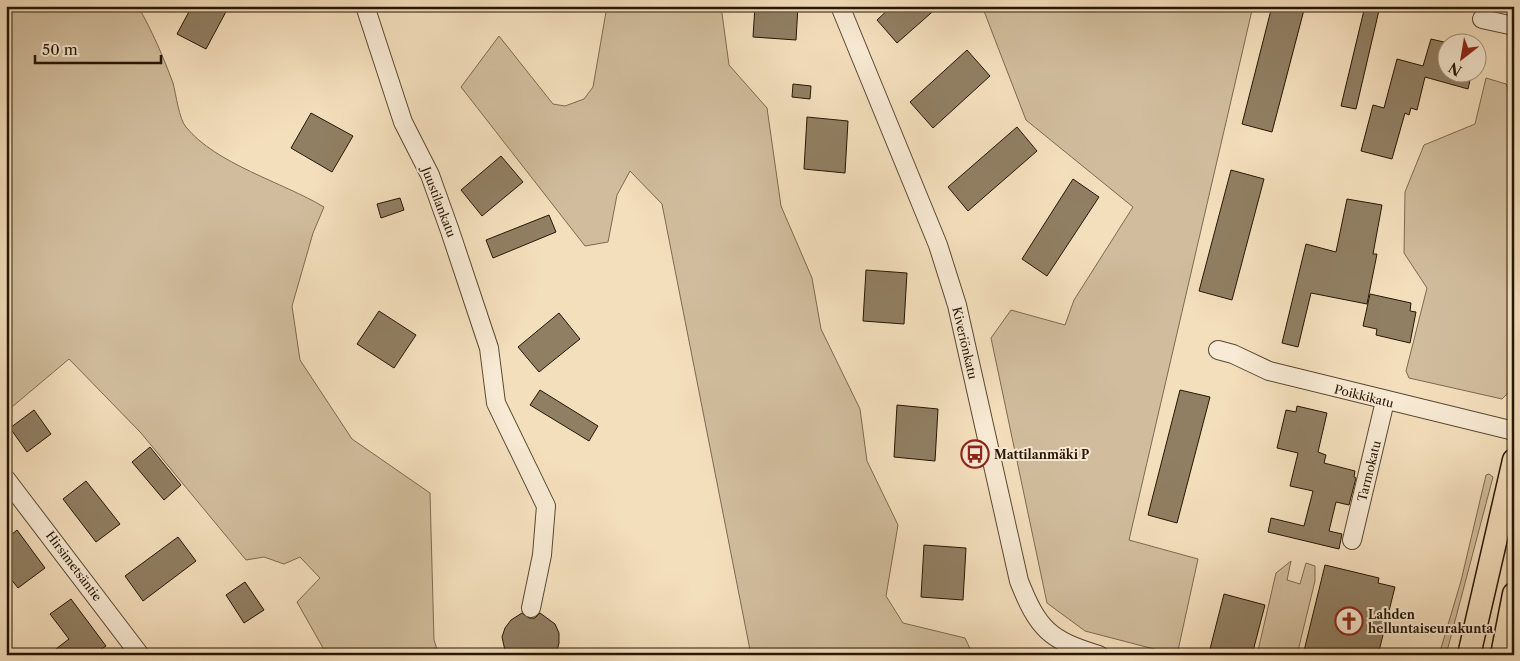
<svg xmlns="http://www.w3.org/2000/svg" width="1520" height="661" font-family="'Libre Caslon Text',serif">
<style>
.green{fill:#d1bd9d;stroke:#7c6a50}
.building{fill:#917f63;stroke:#261602}
.lines{fill:none;stroke-linecap:round;stroke-linejoin:round}
.minor-casing{stroke:#5a4831;stroke-width:20}
.major-casing{stroke:#261602;stroke-width:25}
.minor{stroke:#f8ead4;stroke-width:18}
.major{stroke:#f4dfbd;stroke-width:22}
.labels{text-anchor:middle;dominant-baseline:central;stroke-width:4;stroke-linejoin:round;paint-order:stroke}
.street-label{font-size:12px;fill:#261602;stroke:#f8ead4}
.poi-label{font-size:12px;font-weight:bold;fill:#261602;stroke:#f8ead4;text-anchor:start}
</style>
<rect width="100%" height="100%" fill="#f4dfbd"/>
<filter id="stains"><feTurbulence type="fractalNoise" baseFrequency=".004" numOctaves="4"/><feColorMatrix values="0 0 0 0 .2 0 0 0 0 .09 0 0 0 0 .02 0 0 0 .5 -.17"/></filter>
<radialGradient id="worn" r=".72"><stop offset=".6" stop-color="#630" stop-opacity="0"/><stop offset="1" stop-color="#630" stop-opacity=".3"/></radialGradient>
<path class="green" d="M6 6H138C152 31 163 56 173 83 176 94 179 119 186 127 216 164 282 182 324 207L313 233 292 306 300 360 352 439 430 493 434 640 439 655H327L297 602 320 578 300 557 284 564 264 557 246 560 141 433 69 359 6 412Z
M607 6H721L729 65 767 108 781 206 812 278 821 329 860 409 867 461 898 525 886 596 903 623 965 638 973 655H751L662 204 630 171 617 195 608 242 585 246 461 87 499 36 553 104 565 106 584 99 593 87Z
M982 6H1253L1129 540 1198 559 1177 655 1085 631 1047 603 991 338 1011 310 1065 325 1074 300 1133 207 1026 120Z
M1486 78 1506 84 1514 103V379L1511 390 1502 399 1409 378 1406 371 1427 288 1404 253 1405 192 1424 145 1475 124Z
M1489 474 1493 477 1446 655H1439L1461 581 1486 475Z
M1291 561 1287 580 1300 584 1306 563 1315 566V581L1297 655H1257L1276 573Z"/>
<path class="building" d="M192 6H229L206 49 177 34Z
M755 6H798L796 40 753 37Z
M892 6H939L897 43 877 20Z
M1272 6H1305L1272 132 1242 124Z
M1365 6H1380L1356 109 1341 106Z
M1431 39 1448 43V72H1472L1468 89 1425 77 1417 110 1411 108 1409 115 1405 113 1392 159 1361 151 1373 105 1384 108 1397 59 1423 66Z
M967 50 990 76 933 128 910 102Z
M793 84 811 86 810 99 792 97Z
M311 113 353 136 332 172 291 148Z
M807 117 848 121 845 173 804 169Z
M1017 127 1037 151 968 211 948 187Z
M501 156 523 182 482 216 461 190Z
M1231 170 1264 179 1232 300 1199 291Z
M1073 179 1099 197 1047 276 1022 259Z
M400 198 404 210 381 218 377 204Z
M1347 199 1382 205 1373 254H1377L1367 304 1311 293 1298 347 1282 343 1306 244 1336 252Z
M549 215 556 232 493 258 486 240Z
M866 270 907 273 904 324 863 321Z
M1370 294 1411 303 1410 311 1416 312 1410 343 1376 335 1377 329 1363 326Z
M379 311 416 335 394 368 357 344Z
M559 313 580 339 539 372 518 347Z
M540 390 598 426 589 441 530 405Z
M1180 390 1210 397 1177 523 1148 515Z
M897 405 938 409 935 461 894 457Z
M1297 406 1327 413 1318 452 1326 455 1324 463 1355 471 1354 477 1356 478 1349 505 1336 502 1329 531 1342 534 1339 549 1268 532 1271 518 1304 526 1313 491 1290 486 1298 453 1277 448 1286 410 1296 412Z
M34 410 51 434 27 452 10 428Z
M150 447 181 485 164 500 132 462Z
M86 481 120 524 96 542 63 499Z
M17 530 45 568 18 588 6 573V539Z
M178 537 196 561 143 601 125 576Z
M924 545 966 548 963 600 921 597Z
M1325 565 1379 578 1378 583 1395 587 1378 655H1303Z
M245 582 264 610 244 623 226 595Z
M1224 594 1265 605 1252 655H1231L1210 649Z
M71 599 106 646 93 655H48L69 639 50 614Z
M522 613 529 618H535L540 613 555 624 559 633V643L556 655H506L502 637 505 628 511 620Z"/>
<g class="lines">
<g class="minor-casing">
<path id="minor" d="M365 6 403 122 430 175 450 231 489 348 496 403 546 506 542 555 531 608
M840 6 938 245 957 305 1019 581C1038 629 1049 640 1099 655
M1482 19 1514 26
M1218 350 1233 354 1269 371 1514 431
M6 479 140 655
M1352 540 1385 401"/>
</g>
<g class="major-casing">
<path id="major" d="M1469 655 1514 460
M1502 655 1514 594"/>
</g>
<use href="#minor" class="minor"/>
<use href="#major" class="major"/>
</g>
<defs>
<g id="bus-ring" transform="scale(1.4375)"><circle r="9.5" fill="#f8ead4" stroke="#8f2418" stroke-width="1.5"/><path d="M-5-6H5V4H4V6H2V4H-2V6H-4V4H-5ZM-3.5-4V0h7V-4ZM-3.5 1.2v1.5H-2V1.2ZM2 1.2v1.5H3.5V1.2Z" fill="#8f2418"/></g>
<g id="church-ring" transform="scale(1.4375)"><circle r="9.5" fill="#f8ead4" stroke="#8f2418" stroke-width="1.5"/><path d="M-1.2-6h2.4v3.5h3.3v2.4h-3.3V6h-2.4V-.1h-3.3v-2.4h3.3Z" fill="#8f2418"/></g>
</defs>
<g fill-rule="evenodd">
<use href="#bus-ring" x="975" y="454"/>
<use href="#church-ring" x="1349" y="621"/>
</g>
<g class="labels">
<g class="street-label">
<text transform="translate(439 202) rotate(69)">Juustilankatu</text>
<text transform="translate(965 343) rotate(77)">Kiveriönkatu</text>
<text transform="translate(1364 396) rotate(14)">Poikkikatu</text>
<text transform="translate(1369 471) rotate(-76)">Tarmokatu</text>
<text transform="translate(74 566) rotate(53)">Hirsimetsäntie</text>
</g>
<g class="poi-label">
<text x="994" y="454">Mattilanmäki P</text>
<text x="1368" y="614">Lahden<tspan x="1368" dy="14">helluntaiseurakunta</tspan></text>
</g>
</g>
<rect width="1520" height="661" fill="none" stroke="#f4dfbd" stroke-width="25"/>
<rect x="8" y="8" width="1505" height="646" fill="none" stroke="#261602" stroke-width="2.5"/>
<rect x="12" y="12" width="1495" height="636" fill="none" stroke="#261602"/>
<g transform="translate(1462 58) rotate(211)"><circle r="24" fill="#f8ead4" stroke="#a49580"/>
<path d="M0-4L9 19L0 12L-9 19Z" fill="#8f2418"/>
<text y="-8" font-size="14" font-weight="bold" text-anchor="middle" fill="#261602">N</text>
</g>
<path d="M35 55v8h126v-8" fill="none" stroke="#261602" stroke-width="2.5"/>
<text x="42" y="55" font-size="15" fill="#261602" stroke="#f8ead4" stroke-width="4" paint-order="stroke">50 m</text>
<rect width="100%" height="100%" filter="url(#stains)"/>
<rect width="100%" height="100%" fill="url(#worn)"/>
</svg>
